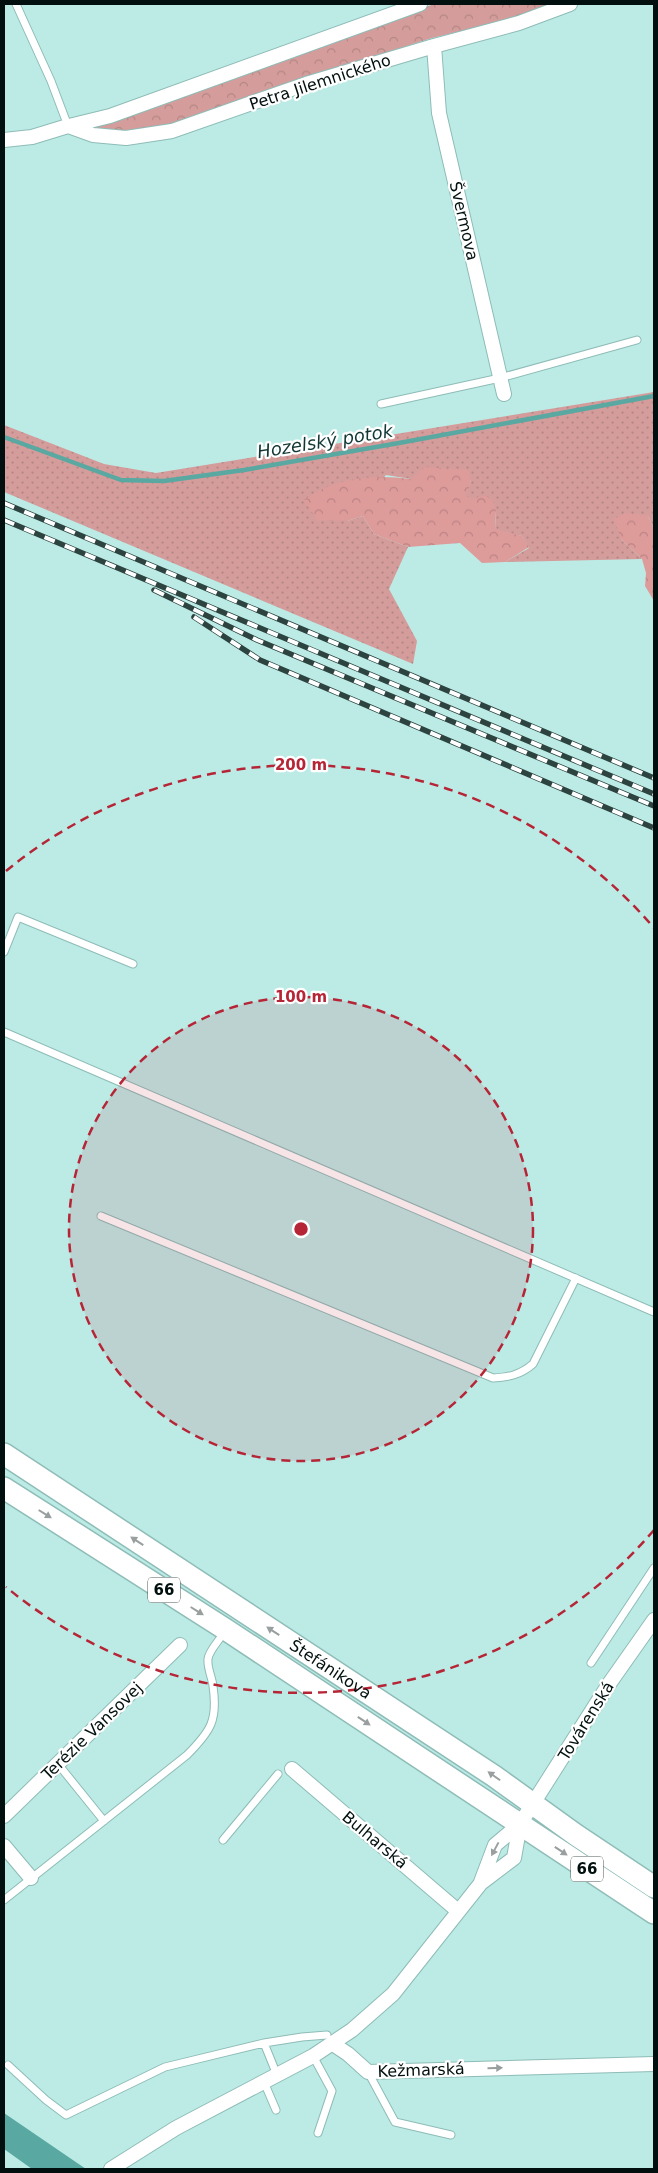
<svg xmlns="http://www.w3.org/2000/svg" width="658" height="2173" font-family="'DejaVu Sans',sans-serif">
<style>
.grass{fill:url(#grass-dots)}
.forest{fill:url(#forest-crowns)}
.park{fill:url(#park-crowns)}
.water{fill:#59a8a1}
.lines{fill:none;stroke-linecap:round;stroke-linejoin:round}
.stream{stroke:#59a8a1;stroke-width:4.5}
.lane-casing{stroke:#8ebcb7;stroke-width:9}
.street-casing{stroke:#8ebcb7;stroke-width:16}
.primary-casing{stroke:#8ebcb7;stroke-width:24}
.lane{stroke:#fff;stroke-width:7}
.street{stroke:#fff;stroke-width:14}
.primary{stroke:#fff;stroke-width:21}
.rail-casing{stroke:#2c4340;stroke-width:5.5}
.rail{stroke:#fff;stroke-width:4;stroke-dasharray:11;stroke-linecap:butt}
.oneway{fill:#999f9f}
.ring{fill:none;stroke:#b62536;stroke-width:2.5;stroke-dasharray:9 6}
.labels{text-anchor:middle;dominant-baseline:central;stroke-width:4.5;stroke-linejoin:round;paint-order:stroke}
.shield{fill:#fff;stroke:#4d5856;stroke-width:1}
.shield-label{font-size:15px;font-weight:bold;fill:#01100e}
.street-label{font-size:16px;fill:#01100e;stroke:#fff}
.water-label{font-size:18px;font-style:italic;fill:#123835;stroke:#fff}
.centre{fill:#b62536;stroke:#fff;stroke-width:2.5}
.ring-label{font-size:15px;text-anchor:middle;font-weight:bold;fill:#b62536;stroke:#fff;stroke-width:4.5;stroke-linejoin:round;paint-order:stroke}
</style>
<defs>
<pattern id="grass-dots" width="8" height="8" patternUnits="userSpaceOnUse" patternTransform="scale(1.25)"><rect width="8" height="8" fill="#d49d9b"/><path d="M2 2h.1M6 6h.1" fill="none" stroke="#b48684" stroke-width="1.8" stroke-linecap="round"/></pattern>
<pattern id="forest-crowns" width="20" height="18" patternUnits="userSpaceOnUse" patternTransform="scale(1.25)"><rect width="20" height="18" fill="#dd9b9a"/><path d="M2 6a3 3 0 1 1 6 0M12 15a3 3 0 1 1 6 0" fill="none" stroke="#bc8484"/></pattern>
<pattern id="park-crowns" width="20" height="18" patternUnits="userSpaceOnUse" patternTransform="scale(1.25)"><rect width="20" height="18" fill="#d49d9b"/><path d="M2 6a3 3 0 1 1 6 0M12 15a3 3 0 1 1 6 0" fill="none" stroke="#b48684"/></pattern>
</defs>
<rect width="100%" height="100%" fill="#bcebe6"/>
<path class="grass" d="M654 392V529L648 516 621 539 642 559 505 562 529 548 522 536 495 530 496 511 465 496 471 480 411 479 386 475 347 521 363 516 374 534 408 547 389 589 417 641 413 664 4 492V425L104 464 156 473Z"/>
<path class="forest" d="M424 467 468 470 471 480 466 496 472 499 485 495 493 501 496 511 495 529 522 536 529 547 505 562 482 563 460 543 408 547 374 534 363 516 347 521 317 520 304 500C335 477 374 474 411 479Z
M625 513 648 516 654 529V601L645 586 646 573 642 559 621 539 614 519Z"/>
<path class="park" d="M434 4H554L519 17 432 38 305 78 172 125 127 132 98 130 93 128 96 124Z"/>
<path class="water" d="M4 2113 86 2169H32L4 2149Z"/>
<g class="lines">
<path class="stream" d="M4 437 121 480 164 481 244 470 399 443 654 396"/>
<g class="lane-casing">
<path id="lane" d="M16 4 51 81 68 126
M381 404 500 378 637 340
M4 952 18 917 133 964
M4 1032 654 1312
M101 1216 493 1378C509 1377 520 1375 533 1364L576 1278
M591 1663 654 1568
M58 1764 104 1821
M223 1840 278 1774
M4 1900 187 1755C211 1731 218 1720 213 1686 212 1677 207 1668 208 1659 209 1650 220 1640 224 1632
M264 2043 277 2075
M313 2056 332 2091 318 2133
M8 2065 46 2100 66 2115 165 2067 264 2043 302 2037 327 2035
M368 2072 395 2122 451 2135
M264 2082 276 2110"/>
</g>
<g class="street-casing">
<path id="street" d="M434 46 439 113 504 394
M69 126 110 116 420 4
M4 140 32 137 68 126 93 135 126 138 172 131 306 84 434 46 519 23 570 4
M292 1769 458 1911
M4 1816 180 1645
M4 1846 31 1878
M481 1882 495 1845 520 1824 609 1684 654 1620
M333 2044 348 2054 368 2072 654 2064
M111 2169 176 2128 313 2056 352 2030 393 1994 481 1883 514 1858 520 1824"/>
</g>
<g class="primary-casing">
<g id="primary">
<path id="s1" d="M4 1454 494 1776 576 1835 654 1887"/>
<path d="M4 1488 225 1629 654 1913"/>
</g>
</g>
<use href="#lane" class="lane"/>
<use href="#street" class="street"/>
<use href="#primary" class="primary"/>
<g class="rail-casing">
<path id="rail" d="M4 503 654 778
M4 520 654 794
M154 590 257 640 654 806
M194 617 260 660 654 828"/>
</g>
<use href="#rail" class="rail"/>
</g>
<defs><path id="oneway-solid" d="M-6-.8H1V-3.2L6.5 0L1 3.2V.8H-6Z" transform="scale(1.25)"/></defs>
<g class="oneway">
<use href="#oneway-solid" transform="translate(45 1514) rotate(32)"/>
<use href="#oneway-solid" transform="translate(137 1541) rotate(-147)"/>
<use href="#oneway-solid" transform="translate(197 1611) rotate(32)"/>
<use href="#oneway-solid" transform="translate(273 1631) rotate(-147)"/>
<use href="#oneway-solid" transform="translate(364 1721) rotate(34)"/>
<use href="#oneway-solid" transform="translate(494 1776) rotate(-145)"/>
<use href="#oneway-solid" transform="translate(495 1849) rotate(118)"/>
<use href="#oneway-solid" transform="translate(561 1851) rotate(34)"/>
<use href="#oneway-solid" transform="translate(495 2068) rotate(-1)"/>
</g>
<circle cx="301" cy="1229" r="232" fill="#b62536" fill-opacity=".12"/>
<g class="ring">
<circle cx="301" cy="1229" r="232"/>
<path d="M654 1530A464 464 0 0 1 6 1587M6 871A464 464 0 0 1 654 928"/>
</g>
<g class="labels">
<g class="shield">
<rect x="148" y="1577.5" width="32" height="25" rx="4"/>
<rect x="571" y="1856.5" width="32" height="25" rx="4"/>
</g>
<g class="shield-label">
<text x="164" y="1590">66</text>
<text x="587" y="1869">66</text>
</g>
<g class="street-label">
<text transform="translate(320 82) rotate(-18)">Petra Jilemnického</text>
<text transform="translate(464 221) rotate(77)">Švermova</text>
<text stroke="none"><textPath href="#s1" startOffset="391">Štefánikova</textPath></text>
<text transform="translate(586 1721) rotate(-58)">Továrenská</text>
<text transform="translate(92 1731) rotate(-44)">Terézie Vansovej</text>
<text transform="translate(375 1840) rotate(40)">Bulharská</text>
<text transform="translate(421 2070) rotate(-2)">Kežmarská</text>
</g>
<g class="water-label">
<text transform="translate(325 441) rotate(-9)">Hozelský potok</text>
</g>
</g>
<circle cx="301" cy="1229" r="8" class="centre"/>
<g class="ring-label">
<text x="301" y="770">200 m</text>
<text x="301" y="1002">100 m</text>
</g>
<rect width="658" height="2173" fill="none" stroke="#01100e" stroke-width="10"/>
</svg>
